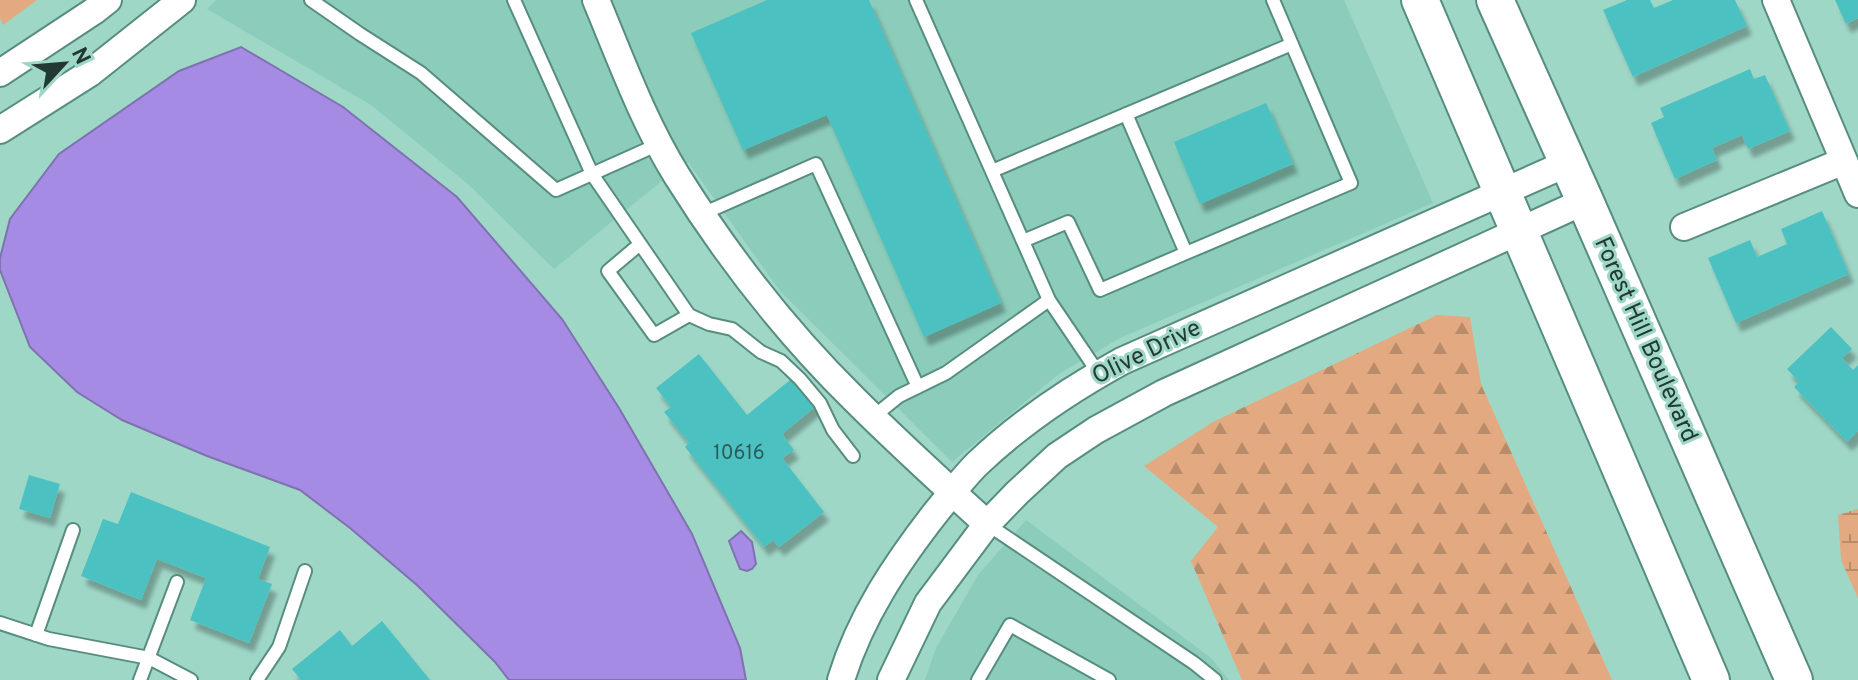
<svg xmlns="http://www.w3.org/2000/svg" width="1858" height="680" font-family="Overpass,sans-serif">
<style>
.built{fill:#8bccba}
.green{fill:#e3a981}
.forest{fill:url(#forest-firs)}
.wetland{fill:url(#wetland-marsh)}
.water{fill:#a58be4;stroke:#7e72af;stroke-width:2}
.building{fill:#4cc1c2;filter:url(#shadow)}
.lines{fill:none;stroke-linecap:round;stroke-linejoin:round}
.service-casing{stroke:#578d7f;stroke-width:16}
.minor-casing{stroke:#578d7f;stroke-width:30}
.secondary-casing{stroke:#578d7f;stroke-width:40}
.service{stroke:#fff;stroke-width:12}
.minor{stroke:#fff;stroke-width:26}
.secondary{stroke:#fff;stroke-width:36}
.labels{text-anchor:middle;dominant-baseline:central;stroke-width:6;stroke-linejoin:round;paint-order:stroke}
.number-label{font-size:20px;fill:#2c5b57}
.street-label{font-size:24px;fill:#223933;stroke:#9fd7c7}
</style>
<defs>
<pattern id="forest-firs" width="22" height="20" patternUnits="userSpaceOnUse" patternTransform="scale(2)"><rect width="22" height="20" fill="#e3a981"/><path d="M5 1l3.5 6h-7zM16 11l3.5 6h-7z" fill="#b88b6a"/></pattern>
<pattern id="wetland-marsh" width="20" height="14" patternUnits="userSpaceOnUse" patternTransform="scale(2)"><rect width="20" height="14" fill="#e3a981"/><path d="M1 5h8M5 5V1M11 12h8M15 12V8" fill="none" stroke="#b88b6a"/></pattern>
<filter id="shadow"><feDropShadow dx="5" dy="9" stdDeviation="2" flood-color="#0004"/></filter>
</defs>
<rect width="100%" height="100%" fill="#9fd7c7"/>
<path class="built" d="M216 0H1344L1433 203 1120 338 1059 374 952 462 780 291 688 162 658 184 554 269 469 185 371 105 207 9Z
M1026 520 1211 658 1229 680H925L936 648 978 575Z"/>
<path class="green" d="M0 0H37L3 25 0 18Z"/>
<path class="forest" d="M1437 315 1470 317 1481 384 1612 680H1242L1191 561 1218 527 1144 466 1213 422Z"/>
<path class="wetland" d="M1858 509V598L1841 560 1838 515Z"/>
<path class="water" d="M241 47 343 107 457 197 562 319 619 408 692 534 740 648 746 680H509L495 662 418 586 350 528 300 490 207 456 122 420 77 392 30 347 0 270V258L10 219 59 154 179 71Z
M741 531 752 542 756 564 752 569 747 571 740 569 729 541Z"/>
<path class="building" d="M767 0H869L1001 303 924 337 827 115 743 150 691 33Z
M1627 0H1650L1654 8 1673 0H1735L1747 26 1633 77 1603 10Z
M1835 0H1858V18L1846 24Z
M1750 69 1754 79 1765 75 1790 131 1748 149 1742 135 1712 148 1717 160 1675 179 1651 123 1664 117 1660 108Z
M1266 103 1293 164 1200 204 1174 142Z
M1822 211 1849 274 1736 323 1708 258 1750 240 1757 257 1787 244 1781 229Z
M1831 327 1852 349 1842 358 1853 370 1858 365V431L1847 442 1794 387 1799 382 1787 369Z
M699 354 747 415 795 376 817 405 782 434 794 450 782 458 824 512 779 547 773 540 764 547 685 447 689 443 664 412 671 407 656 388Z
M29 475 60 484 50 518 19 509Z
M131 492 270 547 258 579 272 584 249 643 190 620 206 578 157 559 141 600 81 576 103 519 118 524Z
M382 621 430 680H301L292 669 340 630 352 646Z"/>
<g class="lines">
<g class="service-casing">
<path id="service" d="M311 0 360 34 421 73 556 190 592 174 514 0
M916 0 1049 300 1099 374
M1126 114 1186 253 1351 183 1273 0
M659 144 592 174 689 315 709 324 732 329 761 352 781 361 800 379 820 403 833 430 853 456
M992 171 1292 44
M702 214 816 164 918 387
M1023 241 1068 222 1100 290 1186 253
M640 244 608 271 654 335 689 315
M873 417 899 396 946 373 1049 300
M987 524 1194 663 1215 680
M0 623 49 639 149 658 191 680
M36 635 73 530
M140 680 177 582
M257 680 279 647 305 571
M978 680 1010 625 1109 680"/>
</g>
<g class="minor-casing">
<path id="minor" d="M596 0C621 60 643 121 677 176 727 256 787 333 854 399 897 442 942 483 987 524
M1776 0 1858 194
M0 73 94 11 108 0
M0 130 90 73 182 0
M1684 227 1844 161
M841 680C860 617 897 562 937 511 950 495 963 478 977 464 1019 424 1071 389 1122 361L1568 163
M891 680 928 603 987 524 1017 493 1057 456 1096 430 1164 393 1585 201"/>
</g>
<g class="secondary-casing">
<path id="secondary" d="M1420 0 1711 680
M1495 0 1585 201 1794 680"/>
</g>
<use href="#service" class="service"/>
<use href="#minor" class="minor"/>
<use href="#secondary" class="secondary"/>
</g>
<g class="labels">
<g class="number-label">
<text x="739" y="454">10616</text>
</g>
<g class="street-label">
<text transform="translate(1645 340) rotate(66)">Forest Hill Boulevard</text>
<text transform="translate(1147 353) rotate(-26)">Olive Drive</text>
</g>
</g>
<g transform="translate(64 64) rotate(64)" stroke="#9fd7c7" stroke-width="6" paint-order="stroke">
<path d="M0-6L14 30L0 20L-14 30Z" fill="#223933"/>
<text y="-12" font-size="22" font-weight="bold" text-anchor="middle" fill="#223933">N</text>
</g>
</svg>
